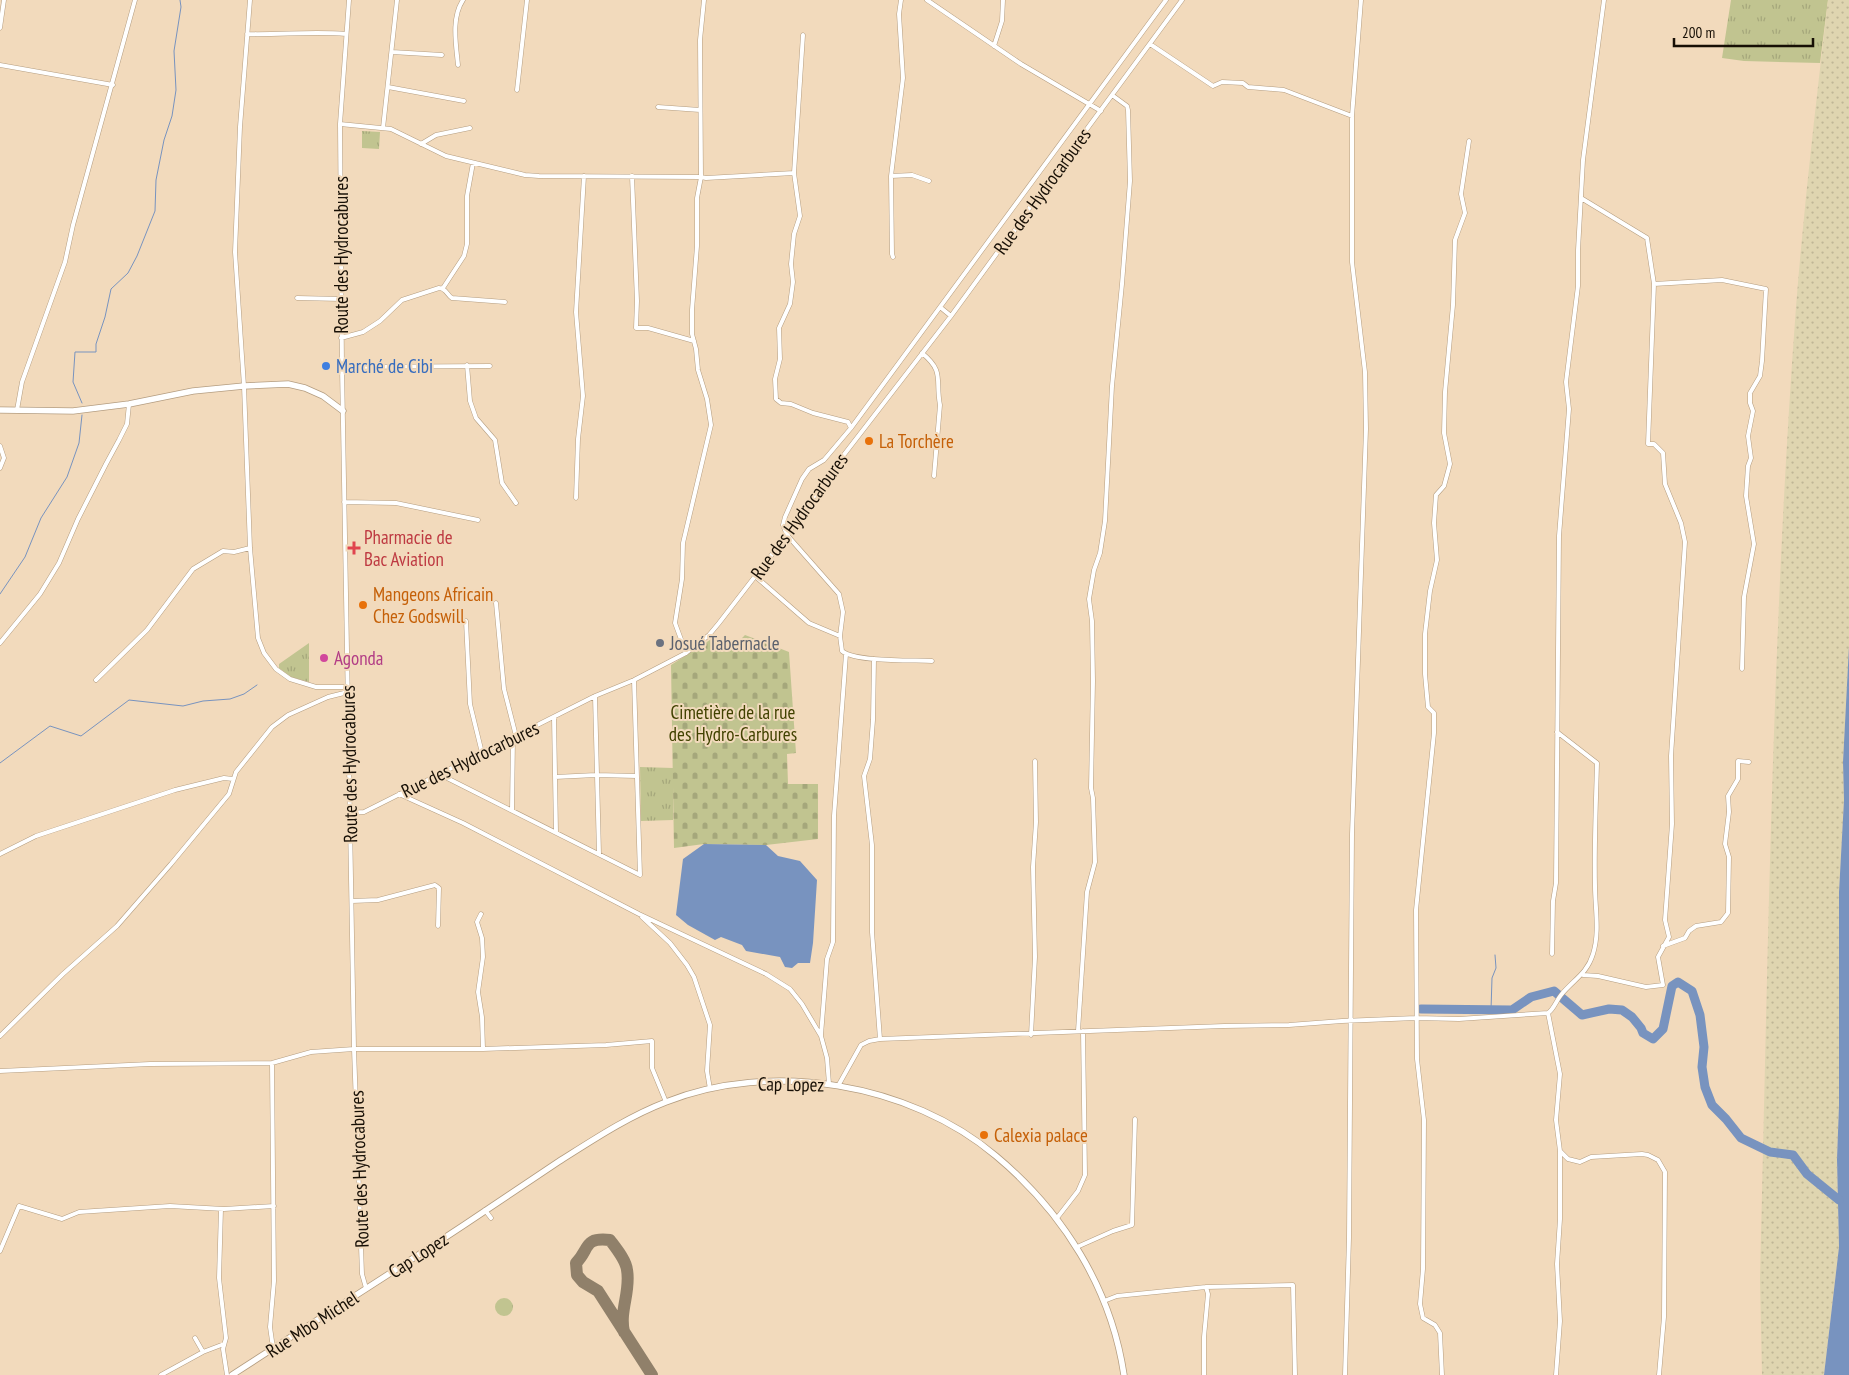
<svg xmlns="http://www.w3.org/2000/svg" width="1849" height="1375" font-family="'PT Sans Narrow',sans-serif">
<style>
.grass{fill:url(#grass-tufts)}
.sand{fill:url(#sand-dots)}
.cemetery{fill:url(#cemetery-stones)}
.water{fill:#7893bf}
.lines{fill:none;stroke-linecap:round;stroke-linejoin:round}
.stream{stroke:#7893bf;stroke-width:1}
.river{stroke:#7893bf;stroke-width:9}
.taxiway{stroke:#90806a;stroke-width:12}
.street-casing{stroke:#b49d80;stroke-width:5}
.secondary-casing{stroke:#b49d80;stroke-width:7}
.street{stroke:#fff;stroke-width:4}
.secondary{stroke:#fff;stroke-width:5.5}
.shop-dot{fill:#3f7fe0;stroke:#f2dabc;stroke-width:2}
.food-dot{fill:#e8710a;stroke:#f2dabc;stroke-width:2}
.health-dot{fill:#e0444e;stroke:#f2dabc;stroke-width:2}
.worship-dot{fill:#6b7280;stroke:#f2dabc;stroke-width:2}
.hotel-dot{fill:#d1479c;stroke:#f2dabc;stroke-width:2}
.labels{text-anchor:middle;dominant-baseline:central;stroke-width:4;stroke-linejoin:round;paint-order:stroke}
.street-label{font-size:19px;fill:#170f05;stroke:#f2dabc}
.shop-label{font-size:19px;fill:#366cbe;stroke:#f2dabc;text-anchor:start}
.food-label{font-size:19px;fill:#c56008;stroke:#f2dabc;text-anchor:start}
.health-label{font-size:19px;fill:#be3a42;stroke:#f2dabc;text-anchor:start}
.worship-label{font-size:19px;fill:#5b616d;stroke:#f2dabc;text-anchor:start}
.hotel-label{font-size:19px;fill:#b23c85;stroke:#f2dabc;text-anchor:start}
.park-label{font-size:19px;fill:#414200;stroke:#f2dabc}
</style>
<defs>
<pattern id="grass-tufts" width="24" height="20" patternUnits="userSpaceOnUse" patternTransform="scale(1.25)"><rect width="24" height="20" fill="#c1c490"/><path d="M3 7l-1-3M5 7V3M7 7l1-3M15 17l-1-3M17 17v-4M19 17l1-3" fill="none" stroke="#a5a77b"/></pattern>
<pattern id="sand-dots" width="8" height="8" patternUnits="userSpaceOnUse" patternTransform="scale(1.25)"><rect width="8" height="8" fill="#dfd5b0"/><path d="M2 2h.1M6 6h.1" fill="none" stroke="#bfb696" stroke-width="1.8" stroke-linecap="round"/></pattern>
<pattern id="cemetery-stones" width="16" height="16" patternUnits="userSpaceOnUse" patternTransform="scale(1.25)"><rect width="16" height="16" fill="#c1c490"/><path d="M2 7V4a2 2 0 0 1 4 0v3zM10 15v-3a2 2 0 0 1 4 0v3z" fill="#a5a77b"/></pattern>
</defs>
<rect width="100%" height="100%" fill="#f2dabc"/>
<path class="grass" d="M1731 0H1828L1820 63 1744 61 1722 58Z
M362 131 380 132 379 149 362 148Z
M309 643V682L291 677 279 668V664Z
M640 767 673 768V820L641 821Z
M495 1307a9 9 0 1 1 18 0a9 9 0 1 1-18 0Z"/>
<path class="sand" d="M1828 0H1849V646L1843 762 1844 800 1839 892V1105L1837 1159 1839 1247 1824 1375H1762L1760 1279C1768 955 1772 630 1796 307 1804 205 1816 102 1828 0Z"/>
<path class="cemetery" d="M745 635 789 652 796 753 787 754 788 784H818V839L766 845 704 844 674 848 671 665 713 638 730 650Z"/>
<path class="water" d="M1849 646V1375H1824L1839 1247 1837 1159 1839 1105V892L1844 800 1843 762Z
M704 844 766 845 778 856 800 861 817 880 813 943 810 963H798L792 968 785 967 780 957 746 951 742 945 721 937 715 940 688 925 676 915 683 859Z"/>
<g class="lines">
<path class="stream" d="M82 403 73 382 75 352H96V344L105 317 111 289 128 273 137 256 155 211 156 180 164 140 172 116 176 90 174 51 181 7 180 0
M0 594 25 557 41 518 67 477 79 443 82 415
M0 763 50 726 81 736 129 700 183 706 203 701 230 699 244 694 257 685
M1491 1010 1492 978 1496 968 1495 955"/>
<path class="river" d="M1421 1009 1512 1010 1531 997 1554 991 1582 1015 1609 1009 1622 1010 1632 1017 1641 1028 1643 1033 1653 1039 1663 1029 1672 986 1678 982 1692 991 1700 1015 1704 1047 1702 1067 1705 1087 1712 1105 1726 1119 1741 1138 1770 1152 1793 1155 1807 1174 1839 1200"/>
<path class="taxiway" d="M624 1332C619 1311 631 1291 627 1270 626 1260 616 1248 610 1240 583 1237 590 1249 576 1263L577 1275 583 1282 598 1291 652 1375"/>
<g class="street-casing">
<path id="street" d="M250 0 240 127 235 252 244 386 250 548 258 638 264 653 276 669 290 679 316 687H348
M349 0 340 124 342 367 354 1049 362 1274 366 1288
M927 0 1021 64 1101 111
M0 28 4 0
M247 34C280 35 313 31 346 34
M803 35 794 173 800 216 794 234 791 264 793 282 790 304 779 328 780 359 775 379 776 399 781 403 791 404 813 413 848 422 851 428
M1150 44 1213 86 1222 82 1243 83 1248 87 1284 90 1352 116
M994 46 1002 21 1003 0
M392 52 442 55
M0 65 113 85
M458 65C456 44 451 18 463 0
M388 87 464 101
M517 90 527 0
M658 107 700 110
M340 124 391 129 446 156 525 175 539 176 701 177 706 178 794 173
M383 128 397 0
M421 144 436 135 470 128
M632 176 637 301 636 328H648L694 341
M891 176 912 175 929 181
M1581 198 1647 238 1654 284 1648 444H1654L1663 453 1665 484 1681 523 1685 542 1671 756 1672 824 1665 920 1669 937 1658 957 1663 985 1646 987 1598 976 1583 975
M893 257 892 254 891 176 903 78 899 14 901 0
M1654 284 1722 280 1766 289 1762 361 1760 376 1750 393V403L1753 411 1748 436 1751 458 1748 466 1746 496 1754 544 1744 597 1742 669
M443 288 464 256 467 244V196L473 163
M297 298 341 299
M940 307 951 316
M341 338 363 332 380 321 402 300 439 288C446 288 447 295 452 298L505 302
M922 353C945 372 935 379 940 405L934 476
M467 365 470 401 476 418 495 440 502 483 516 503
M342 367 490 366
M17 410 22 382 65 262 73 225 135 0
M0 446 4 458 0 468
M576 498 578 439 583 396 576 312 584 176
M344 502 396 503 478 520
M755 576 809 623 840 636
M496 603 504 689 516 736
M466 621 470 704 482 753
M0 643 40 594 59 563 78 519 106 464 119 440 127 424 129 404
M686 653 675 623 682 579 683 543 711 425 707 399 698 370 696 349 692 334V310L697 246V198L701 177 700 40 704 0
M874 659 873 720 870 759 864 776 872 845V932L880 1039
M932 661C913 660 855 662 842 651L840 636 843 612 839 594 787 535 783 525 785 517 802 479 809 469 824 460 851 428 1166 0
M96 680 147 630 193 569 223 551 234 552 250 548
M595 696 599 854
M554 717 556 832
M439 774 640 875 634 680
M555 777 596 775 637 776
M399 794 463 823 639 914 766 974 790 989 802 1004 821 1036 827 1058 829 1084
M512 810 513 737
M350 813 364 812 595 696 634 680 686 653 709 635 719 623 787 535 836 465 951 316 997 253 1013 233 1036 198 1182 0
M0 854 36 836 175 790 224 778 233 779
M352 901 378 900 435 885 439 888 438 926
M481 914 477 922 482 938 483 957 478 992 482 1017 483 1049
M642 917 670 943 687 965 694 977 710 1025 707 1071 710 1089
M1663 946 1685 938 1689 931 1696 926 1721 922 1728 913 1729 857 1725 844 1729 812 1728 796 1738 779V761L1749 762
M1552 954 1553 901 1556 883 1559 536 1569 409 1566 382 1578 286V250L1583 160 1604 0
M1548 1013 1560 1074 1556 1120 1560 1151V1219L1557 1264 1560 1321 1556 1375
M1078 1031 1087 892 1095 862 1093 798 1091 788 1093 681 1092 621 1089 599 1094 570 1100 553 1105 521 1112 386 1122 284 1130 181 1128 110 1127 106 1112 95
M821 1035 827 959 833 942 834 816 846 654
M1031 1035 1035 957 1033 867 1036 822 1035 761
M0 1036 63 974 117 926 171 864 229 794 236 772 272 727 288 715 328 697 348 692
M272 1063 274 1281 270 1327 273 1348
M0 1071 150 1064 272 1063 311 1052 354 1049H483L606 1045 652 1041V1068L666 1102
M838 1086 861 1045 869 1041 880 1039 1224 1026 1289 1025 1342 1021 1416 1018 1459 1019 1548 1013C1554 1009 1556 1001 1561 995 1573 980 1587 974 1593 954 1600 932 1595 908 1595 886 1594 845 1596 804 1597 763L1557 732
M1560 1151 1568 1159 1580 1162 1591 1157 1642 1154 1648 1155 1658 1160 1665 1172 1664 1317 1659 1375
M221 1209 219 1278 226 1338 223 1349 227 1375
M485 1210 491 1218
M1057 1218 1078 1191 1085 1175 1083 1031
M1077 1247 1113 1231 1132 1225 1135 1119
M0 1251 19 1206 62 1219 79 1212 170 1206 224 1209 274 1206
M1104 1301 1117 1296 1206 1287 1293 1285 1295 1375
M195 1338 203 1352 224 1344
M161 1375 203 1352
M1204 1375V1337L1208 1294 1206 1287
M1345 1375 1349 1238 1352 834 1366 429 1365 372 1352 262V116L1361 0
M1442 1375 1440 1333 1435 1325 1423 1318 1420 1304 1423 1269 1424 1120 1417 1059 1416 910 1434 733V713L1428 707 1425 674V634L1430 591 1437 560 1434 523 1436 495 1444 486 1450 464 1444 433 1445 392 1453 305 1455 240 1465 213 1461 194 1469 141"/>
</g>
<g class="secondary-casing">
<path id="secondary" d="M0 410 73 411 129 404 193 391 244 386 288 384 305 388 323 396 343 411
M232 1375C309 1325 387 1276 464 1225 495 1204 527 1183 558 1162 593 1140 627 1117 666 1102 771 1060 910 1083 996 1156 1063 1212 1111 1288 1124 1375"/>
</g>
<use href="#street" class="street"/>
<use href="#secondary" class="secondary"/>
</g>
<circle class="shop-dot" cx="326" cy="366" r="5"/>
<g class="food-dot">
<circle cx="869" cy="441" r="5"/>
<circle cx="363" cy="605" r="5"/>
<circle cx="984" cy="1135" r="5"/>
</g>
<path class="health-dot" d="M351.5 540.5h5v5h5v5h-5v5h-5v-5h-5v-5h5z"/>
<circle class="worship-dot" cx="660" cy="643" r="5"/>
<circle class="hotel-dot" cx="324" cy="658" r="5"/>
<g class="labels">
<g class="street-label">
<text transform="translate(1042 191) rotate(-54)">Rue des Hydrocarbures</text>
<text transform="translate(341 255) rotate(-90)">Route des Hydrocabures</text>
<text transform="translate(799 516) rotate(-54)">Rue des Hydrocarbures</text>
<text transform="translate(470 759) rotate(-26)">Rue des Hydrocarbures</text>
<text transform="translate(349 764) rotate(-91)">Route des Hydrocabures</text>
<text transform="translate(791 1084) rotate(1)">Cap Lopez</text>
<text transform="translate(359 1169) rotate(-92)">Route des Hydrocabures</text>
<text transform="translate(418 1255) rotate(-33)">Cap Lopez</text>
<text transform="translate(312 1324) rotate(-33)">Rue Mbo Michel</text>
</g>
<g class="shop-label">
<text x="336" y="366">Marché de Cibi</text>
</g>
<g class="food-label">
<text x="879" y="441">La Torchère</text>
<text x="373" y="594">Mangeons Africain<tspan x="373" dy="22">Chez Godswill</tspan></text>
<text x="994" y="1135">Calexia palace</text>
</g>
<g class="health-label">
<text x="364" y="537">Pharmacie de<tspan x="364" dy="22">Bac Aviation</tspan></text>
</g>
<g class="worship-label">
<text x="670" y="643">Josué Tabernacle</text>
</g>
<g class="hotel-label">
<text x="334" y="658">Agonda</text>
</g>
<g class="park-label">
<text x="733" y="712">Cimetière de la rue<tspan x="733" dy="22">des Hydro-Carbures</tspan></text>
</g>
</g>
<path d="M1674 38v8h139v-8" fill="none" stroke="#170f05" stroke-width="2.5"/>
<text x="1682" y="38" font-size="15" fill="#170f05" stroke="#f2dabc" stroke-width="4" paint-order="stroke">200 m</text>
</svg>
